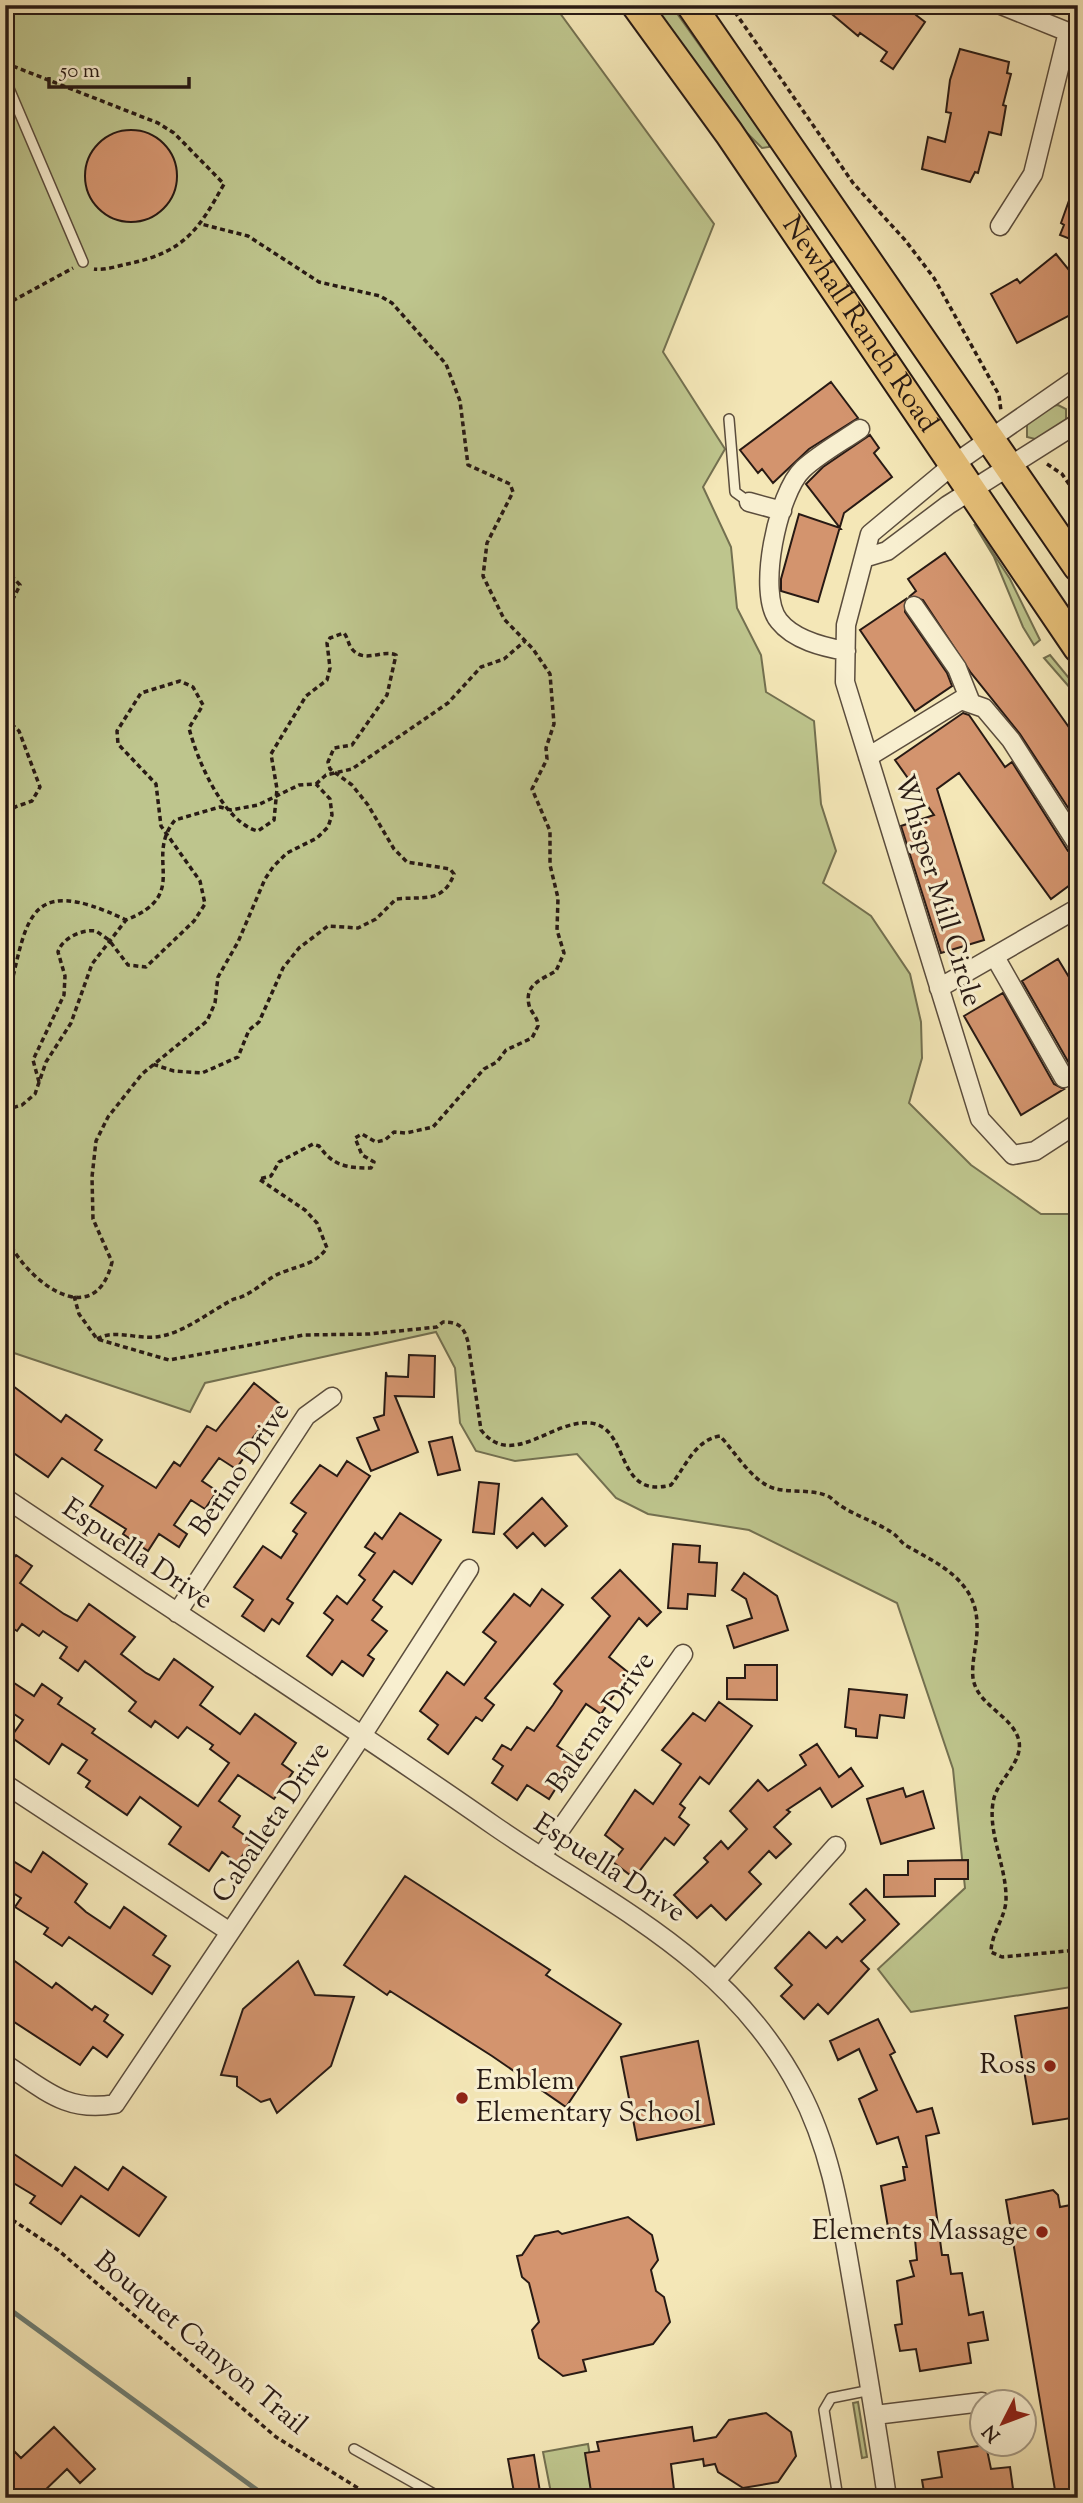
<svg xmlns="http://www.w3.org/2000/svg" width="1083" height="2503" font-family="'Sorts Mill Goudy',serif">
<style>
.green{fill:#bec58d;stroke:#737050;stroke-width:2}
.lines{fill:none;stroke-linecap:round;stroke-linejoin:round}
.stream{stroke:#6e7d73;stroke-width:5}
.building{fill:#d3946e;stroke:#281a14;stroke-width:2}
.lane-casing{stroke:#5b4d3d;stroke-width:12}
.street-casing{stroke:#5b4d3d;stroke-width:21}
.primary-casing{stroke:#281a14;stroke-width:32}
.path{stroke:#281a14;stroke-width:3.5;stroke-dasharray:5 3.5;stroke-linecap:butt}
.lane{stroke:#f8efd0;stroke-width:9}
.street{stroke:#f8efd0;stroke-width:18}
.primary{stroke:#eac47c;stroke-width:28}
.poi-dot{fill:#8f2418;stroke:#f8efd0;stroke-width:2.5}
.labels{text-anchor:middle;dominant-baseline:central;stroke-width:6;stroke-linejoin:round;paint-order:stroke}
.street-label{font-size:28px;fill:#281a14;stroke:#f8efd0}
.poi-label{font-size:28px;fill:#281a14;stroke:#f8efd0;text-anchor:end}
</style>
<rect width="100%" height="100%" fill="#f4e7b7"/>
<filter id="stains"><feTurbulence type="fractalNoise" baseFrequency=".00286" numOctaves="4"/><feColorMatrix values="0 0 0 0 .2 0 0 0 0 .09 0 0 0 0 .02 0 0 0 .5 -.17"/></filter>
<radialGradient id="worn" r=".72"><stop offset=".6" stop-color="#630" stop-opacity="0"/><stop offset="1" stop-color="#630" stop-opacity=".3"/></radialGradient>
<path class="green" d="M5 5H554L714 224 663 352 725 449 703 487 731 547 737 608 761 655 766 692 814 721 821 804 836 851 823 883 871 916 910 974 921 1022 922 1058 909 1103 971 1165 1041 1214H1078V1986L911 2012 878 1969 965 1888 953 1769 897 1603 749 1530 648 1514 616 1498 577 1454 515 1461 476 1451 460 1423 455 1368 436 1332 205 1383 190 1412 5 1350Z
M654 5H671L769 143V147L762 148 742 128Z
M1058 405 1066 409V422L1039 440 1027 437V424L1052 406Z
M974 524 1010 579 1040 640 1034 645 1023 627 994 557Z
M1050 655 1078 689V697L1044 658Z
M858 2402 867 2457 862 2458 853 2403Z
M588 2444 597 2498H552L543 2452Z"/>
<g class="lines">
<path class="stream" d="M5 2306 268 2498"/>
</g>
<path class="building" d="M821 5H922L916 15 925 22 893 69 881 61 887 52 860 33 858 36Z
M960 49 1009 62 1007 73 1011 74 1003 105 1006 106 1001 135 989 132 978 173 975 172 970 182 922 169 928 137 945 142 951 113 946 112 950 80Z
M85 176a46 46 0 1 1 92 0a46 46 0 1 1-92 0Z
M1076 181 1078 182V242L1060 235 1064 225 1061 223Z
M1056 254 1078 281V311L1017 343 991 294 1017 279 1020 283Z
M831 382 858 418 809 449 773 483 762 469 758 473 740 450Z
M870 435 879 448 874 453 892 477 844 513 818 602 781 591V579L799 514 840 528 806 484 823 467Z
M945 553 1078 740V823L1020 734 971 673 923 600 910 596 916 591 908 579Z
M906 599 905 612 947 673 952 686 915 711 860 630Z
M963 713 969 715 1005 767 1012 762 1068 851 1078 856V879L1051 899 959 773 937 789 984 940 941 953 901 826 934 815 895 760Z
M1058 959 1078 992V1081L1074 1083V1072L1022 981Z
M1003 993 1054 1084 1064 1089 1021 1115 964 1016Z
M409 1355 435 1356 434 1397 395 1396 418 1452 371 1471 357 1438 379 1430 374 1418 384 1415 386 1372 387 1376 408 1377Z
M5 1380 61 1422 66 1415 102 1440 95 1450 156 1488 174 1462 180 1466 207 1426 216 1431 254 1383 280 1404 243 1450 247 1453 236 1469 219 1458 202 1481 217 1491 205 1509 191 1500 174 1525 187 1534 179 1547 159 1534 148 1551 123 1534 126 1529 90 1506 103 1486 62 1458 48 1477 5 1447Z
M452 1437 460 1470 438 1475 429 1442Z
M347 1461 370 1476 287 1599 293 1603 279 1624 272 1619 264 1631 242 1616 253 1600 234 1587 263 1546 281 1558 297 1534 293 1531 306 1513 291 1503 320 1465 337 1476Z
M479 1482 499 1484 494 1534 473 1532Z
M542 1498 567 1526 545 1546 533 1533 517 1548 504 1534Z
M400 1513 441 1540 412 1584 394 1571 373 1600 382 1607 372 1620 387 1631 368 1655 374 1659 363 1676 342 1661 332 1675 307 1656 333 1620 324 1613 337 1596 347 1604 365 1580 359 1575 375 1553 365 1547 375 1533 382 1539Z
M673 1544 700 1546 699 1562 717 1563 715 1596 688 1594 687 1609 668 1608Z
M16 1555 32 1566 20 1583 64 1614 77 1621 89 1604 135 1637 121 1654 146 1673 159 1680 174 1659 213 1687 200 1705 240 1734 255 1714 296 1743 282 1764 293 1772 274 1799 238 1775 219 1801 240 1816 233 1827 253 1841 237 1863 222 1852 209 1871 169 1844 181 1827 140 1797 127 1815 86 1787 90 1781 78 1773 87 1760 62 1744 49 1764 11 1737 23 1720 5 1708V1677L34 1696 42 1684 62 1698 58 1704 95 1729 92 1733 198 1806 229 1763 210 1749 213 1745 187 1727 178 1738 155 1721 151 1727 129 1711 136 1702 85 1661 78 1671 60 1658 67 1647 43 1631 39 1636 22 1624 17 1631 5 1623V1570Z
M620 1570 661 1612 647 1626 639 1618 609 1657 629 1673 601 1714 586 1704 557 1746 575 1758 549 1799 527 1785 517 1800 492 1783 503 1766 493 1759 502 1745 511 1750 527 1727 534 1731 553 1705 562 1691 554 1684 610 1616 592 1598Z
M744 1573 777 1596 788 1630 734 1648 727 1626 752 1618 746 1599 732 1590Z
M542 1589 563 1605 485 1698 494 1705 482 1721 476 1717 448 1754 428 1739 438 1725 420 1711 447 1672 464 1685 496 1642 483 1632 514 1594 530 1606Z
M745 1665H777V1700L727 1699V1678H745Z
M849 1689 907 1695 904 1718 880 1715 877 1738 856 1736V1729L845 1727Z
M719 1702 752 1726 709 1784 700 1777 680 1804 685 1808 679 1817 689 1825 674 1845 665 1838 634 1878 613 1862 623 1849 605 1835 635 1790 653 1804 681 1764 662 1750 693 1713 705 1721Z
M817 1744 839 1777 851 1768 863 1786 832 1807 820 1788 787 1810 790 1812 774 1827 791 1844 776 1858 769 1851 749 1872 761 1884 726 1920 711 1905 697 1918 674 1895 708 1862 704 1858 721 1841 728 1849 747 1829 730 1811 758 1780 768 1791 806 1765 800 1755Z
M903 1788 906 1797 923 1791 934 1828 881 1844 867 1799Z
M43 1852 87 1884 75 1902 86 1912 110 1928 124 1907 166 1936 153 1955 170 1966 152 1994 69 1937 62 1946 44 1934 48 1928 15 1907 21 1898 5 1888V1856L31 1872Z
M968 1860V1879H935V1896L884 1897V1875H908V1861Z
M405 1876 550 1970 546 1975 621 2024 566 2107 492 2056 390 1991 387 1995 344 1965Z
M866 1889 899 1924 861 1961 869 1969 828 2014 818 2004 804 2019 781 1996 792 1985 775 1968 809 1932 826 1948 837 1937 842 1942 865 1920 850 1904Z
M5 1954 52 1988 56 1983 92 2010 95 2006 108 2015 104 2021 123 2035 107 2057 93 2047 80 2065 5 2016Z
M298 1961 315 1995 354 1997 331 2066 277 2113 270 2099 261 2102 237 2086V2077L221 2075 243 2009Z
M1078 2006V2117L1033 2124 1015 2016Z
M878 2019 895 2052 890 2055 917 2112 932 2108 939 2133 926 2136 942 2255H948L951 2274 962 2273 969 2315 983 2312 988 2340 968 2343 971 2363 920 2371 916 2349 900 2351 895 2325 902 2324 897 2281 914 2276 910 2261 917 2260 914 2229 889 2233 881 2186 905 2180 903 2167H907L898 2137 877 2144 859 2099 877 2090 859 2049 838 2060 830 2041Z
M698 2041 714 2124 637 2140 621 2057Z
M5 2148 62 2186 75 2167 108 2190 123 2167 166 2197 139 2236 81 2196 61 2224 30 2203 35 2196 5 2178Z
M1053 2190 1058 2195 1060 2207 1071 2205 1078 2245V2495L1056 2496 1006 2200Z
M628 2217 652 2235 658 2260 651 2270 656 2291 664 2297 670 2322 653 2344 583 2360 586 2371 563 2376 539 2358 532 2330 539 2322 529 2283 522 2277 517 2256 522 2255 535 2236 558 2231 562 2234Z
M766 2413 791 2432 796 2456 778 2482 743 2488 718 2472 715 2464 704 2466 703 2459 671 2464 674 2490 648 2494 649 2498H632V2495L592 2498 585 2453 599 2451 597 2442 692 2427 694 2441 716 2437 729 2420Z
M54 2427 95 2469 80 2483 67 2469 37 2498H5V2462L15 2452 21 2458Z
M986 2445 991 2469 1010 2467 1014 2496 925 2498 922 2480 942 2477 938 2452Z
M534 2455 541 2498H515L508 2459Z"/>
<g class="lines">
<g class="lane-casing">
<path id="lane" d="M5 79 83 262
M729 419 735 492 749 502
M354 2449 441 2498
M838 2498 824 2410 831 2398 871 2390"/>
</g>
<g class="street-casing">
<path id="street" d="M1001 5 1068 32 1078 33
M1000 226 1033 174 1068 32
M1078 378 954 464 870 534 846 625 845 682 980 1119 1013 1155 1035 1151 1078 1123
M749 502 782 511
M864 558 887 551 948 505 1078 423
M914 606 957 668 971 703
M846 651C823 647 794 640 779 621 756 594 778 492 803 469 819 454 841 442 860 429
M868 757 961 700 984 708 1011 740 1078 845
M995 957 1064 1078
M939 988 1078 908
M5 1498C169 1608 334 1714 496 1827 611 1906 731 1959 799 2089 832 2151 841 2218 853 2287 865 2357 877 2427 887 2498
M177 1613 306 1416 332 1397
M5 1784 230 1932
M541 1857 683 1654
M717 1979 836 1846
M5 2064C44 2089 66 2113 115 2104L363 1734 469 1569
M875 2415 982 2402"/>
</g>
<g class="primary-casing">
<g id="primary">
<path id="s1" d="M636 5 729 133 1078 648"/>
<path d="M691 5 1078 567"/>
</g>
</g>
<path class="path" d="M730 5 853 183 905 240 934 278 999 395 1001 411
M5 63 158 123 174 133 224 184C199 229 185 251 132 263 120 265 105 271 94 269
M5 305 73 268
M5 329 10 344 5 355
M1047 464 1062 474 1078 497
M5 569 20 585 11 603 5 637
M5 718 19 731 40 787 32 801 15 807 5 816
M316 784 326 775 352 769 448 703 481 667 504 659 525 641
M5 1009C28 926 20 869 126 920 192 894 143 859 175 820L220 807 231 810 258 805 299 785 316 784 330 799 332 815 328 827 317 838 287 853 273 867 265 879 238 942 218 977 215 1003 207 1021 142 1074 108 1117 96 1141 92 1177 93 1219 112 1262C94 1337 20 1276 5 1233
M39 1082 33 1060 64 995 65 976 58 952C62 938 82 929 96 931L109 940 128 965 146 967 194 921 205 904 200 881 161 826 156 784 118 744 117 731 141 693 180 681 193 687 203 705 189 728C197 760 224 823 258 831L274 820 277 789 271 754 306 696 327 680 330 668 327 643 330 638 344 633C348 638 348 644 352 649 364 664 382 649 396 655L387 695 352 745 334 748 328 762 330 769 352 785 368 805 394 849 407 862 450 869 454 874C443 904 423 896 396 899L376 919 358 928 328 926 299 948 283 968 259 1022 249 1030 238 1057 202 1073 174 1071 152 1064
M5 1110 22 1105 35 1094 46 1062 71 1023 92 964 126 920
M74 1296 79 1314 97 1339 169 1360 304 1335 370 1334 437 1327 443 1322C459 1322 464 1327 468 1342L481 1430C512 1470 552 1419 590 1423 631 1427 614 1500 671 1485 686 1466 695 1440 720 1436 735 1452 752 1481 773 1488 789 1493 809 1489 825 1495 830 1496 834 1501 838 1504 855 1516 877 1522 894 1534 898 1537 901 1542 905 1545 939 1564 977 1581 977 1625 978 1642 971 1662 973 1678 977 1706 1013 1715 1019 1741 1023 1762 999 1779 994 1798 986 1829 1006 1865 1006 1897 1007 1916 991 1933 991 1952L1002 1957 1078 1950
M97 1339C114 1329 136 1339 155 1337 182 1335 210 1311 234 1299 252 1296 266 1278 283 1272 301 1265 314 1265 327 1248L317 1223 305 1210 259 1179 271 1176 279 1162 313 1144 319 1146C333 1166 347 1168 371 1168L374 1162 362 1155 355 1138 362 1134 376 1142 385 1140 394 1132 406 1133 433 1127 484 1069 497 1062 506 1050 532 1038 538 1026C538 1017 531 1013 529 1005 524 984 543 979 556 971L564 953 557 930 558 898 550 865V831L532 789 547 759 546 748 554 724 550 674 533 649 504 619 483 576 487 543 513 492 510 484 468 465 460 401 446 364 392 303 380 296 319 282 248 236 201 224
M5 2215 58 2250 276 2437 374 2498"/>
<use href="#lane" class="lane"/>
<use href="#street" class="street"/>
<use href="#primary" class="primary"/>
</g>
<g class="poi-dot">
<circle cx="1050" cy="2066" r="7"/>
<circle cx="462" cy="2098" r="7"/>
<circle cx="1042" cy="2232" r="7"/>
</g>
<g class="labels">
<g class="street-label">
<text stroke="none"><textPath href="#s1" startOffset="390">Newhall Ranch Road</textPath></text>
<text transform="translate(937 891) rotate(73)">Whisper Mill Circle</text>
<text transform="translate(241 1470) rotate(-56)">Berino Drive</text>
<text transform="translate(137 1555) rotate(34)">Espuella Drive</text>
<text transform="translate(602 1723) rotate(-55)">Balerna Drive</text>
<text transform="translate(272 1823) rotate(-56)">Caballeta Drive</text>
<text transform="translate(609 1869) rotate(33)">Espuella Drive</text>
<text transform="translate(200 2344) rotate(40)">Bouquet Canyon Trail</text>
</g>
<g class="poi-label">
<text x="1036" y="2066">Ross</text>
<text x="476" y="2082" text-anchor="start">Emblem<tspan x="476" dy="32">Elementary School</tspan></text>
<text x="1028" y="2232">Elements Massage</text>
</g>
</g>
<rect width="1083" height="2503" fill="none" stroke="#f4e7b7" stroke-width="28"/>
<rect x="7" y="7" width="1069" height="2489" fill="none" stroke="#281a14" stroke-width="3.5"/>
<rect x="14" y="14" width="1055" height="2475" fill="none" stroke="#281a14" stroke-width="2"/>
<g transform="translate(1003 2423) rotate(228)"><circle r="33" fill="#f8efd0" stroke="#a59a85" stroke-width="2"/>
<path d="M0-5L12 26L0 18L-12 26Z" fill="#8f2418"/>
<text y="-10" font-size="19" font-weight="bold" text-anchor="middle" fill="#281a14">N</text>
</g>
<path d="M49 77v10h140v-10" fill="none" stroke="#281a14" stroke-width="3.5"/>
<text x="60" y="77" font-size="21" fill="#281a14" stroke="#f8efd0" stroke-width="5" paint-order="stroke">50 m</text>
<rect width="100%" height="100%" filter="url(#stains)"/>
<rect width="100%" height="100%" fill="url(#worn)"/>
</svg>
